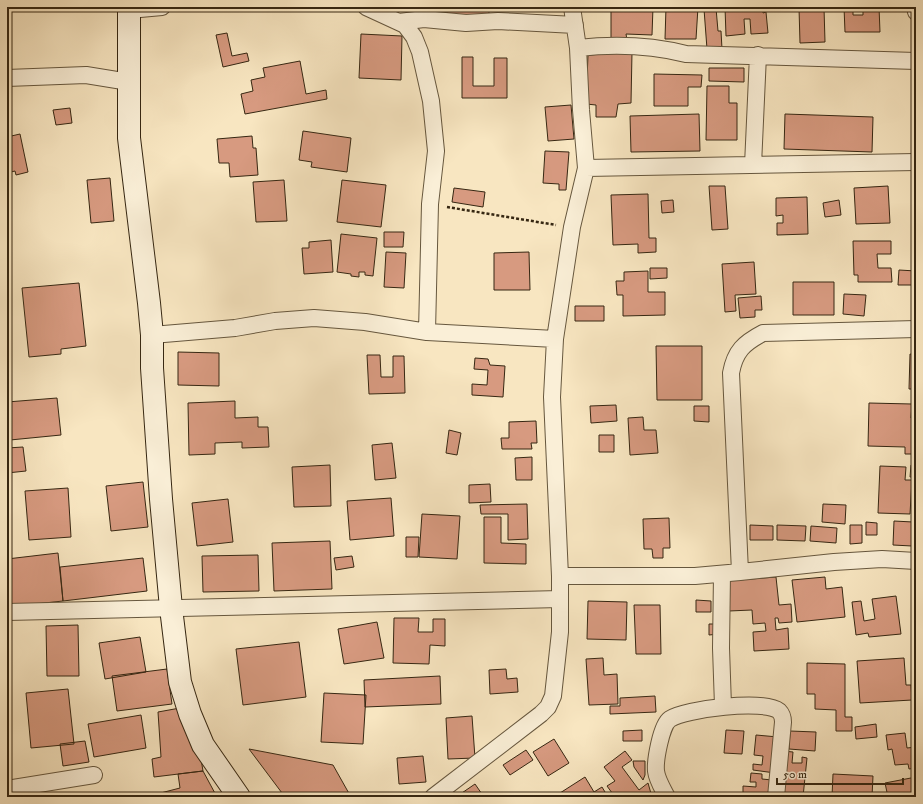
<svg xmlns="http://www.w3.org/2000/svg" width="923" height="804" font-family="'IM FELL DW Pica',serif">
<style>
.building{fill:#d79a80;stroke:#362712}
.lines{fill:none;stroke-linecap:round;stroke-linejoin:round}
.street-casing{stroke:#66573e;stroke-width:18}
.secondary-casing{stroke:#362712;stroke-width:24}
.path{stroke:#362712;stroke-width:2.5;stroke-dasharray:3 2;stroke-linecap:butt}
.street{stroke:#faefd7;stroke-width:16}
.secondary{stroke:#faefd7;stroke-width:22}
</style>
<rect width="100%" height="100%" fill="#f8e6c1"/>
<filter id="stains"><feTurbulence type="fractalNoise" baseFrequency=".005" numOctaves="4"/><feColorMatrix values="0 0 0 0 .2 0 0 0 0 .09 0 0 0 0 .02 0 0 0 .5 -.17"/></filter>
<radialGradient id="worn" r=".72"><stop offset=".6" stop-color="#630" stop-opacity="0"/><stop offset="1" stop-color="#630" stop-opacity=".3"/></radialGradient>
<path class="building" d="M447 7H489V15L447 19Z
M611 7H653L652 35 626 34 627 40 611 39Z
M666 7H698L696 39H665Z
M725 7H763V13L766 12 768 33 751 34 750 19H744L745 34 726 36Z
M844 7H853V15H863V7H879L880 32H845Z
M716 8 718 31H721L722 49H707L704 9Z
M799 8H824L825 42 800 43Z
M227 33 232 56 247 53 249 61 223 67 216 35Z
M361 34 402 36 401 80 359 78Z
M632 52 631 103 618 104 616 117H596V105L586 104 588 55Z
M462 57H473V86H494V58H507V98H462Z
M300 61 306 94 326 90 327 99 245 114 241 94 253 91 251 80 265 77 263 68Z
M709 68H744V82L709 81Z
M654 74 702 75 701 87H688V106H654Z
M707 86H729V103H737V140H706Z
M571 105 574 139 548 141 545 107Z
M70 108 72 123 56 125 53 110Z
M699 114 700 151 631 152 630 116Z
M785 114 873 117 872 152 784 149Z
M303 131 351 138 347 172 311 167 312 162 299 160Z
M20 134 28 172 16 175 15 171 7 173V137Z
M252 136 253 148H256L258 175 230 177 229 163H219L217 139Z
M545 151 569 152 566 190H559V184L543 183Z
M110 178 114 221 91 223 87 180Z
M284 180 287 221 256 222 253 182Z
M342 180 386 185 381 227 337 222Z
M709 186H725L728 229 712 230Z
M888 186 890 223 856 224 854 188Z
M454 188 485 192 483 207 452 202Z
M648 194 649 238H656V252L638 253V244L613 245 611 195Z
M807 197 808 234 777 235V223H783V215L776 216V198Z
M673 200 674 212 662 213 661 201Z
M839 200 841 215 825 217 823 203Z
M384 232H404L403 247H384Z
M341 234 377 238 373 276 365 275V272H359V277L351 276V274L337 272Z
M331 240 333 272 304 274 302 248H309V242Z
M853 241H891V254H877L878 268H891L892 282H858V275H854Z
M386 252 406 253 404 288 384 287Z
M529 252 530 290H494V253Z
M754 262 756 294 735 295 736 311 725 312 722 264Z
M650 268H667V278L650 279Z
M899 270 916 271V285H898Z
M648 271V292H665V315L623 316V295H617L616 281H624V272Z
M793 282H834V315H793Z
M79 283 86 346 61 349V354L29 357 22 288Z
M844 294 866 295 864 316 843 314Z
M761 296 762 310H755V317L740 318 738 298Z
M575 306H604V321H575Z
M656 346H702V400H657Z
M178 352 219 353V386L178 385Z
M910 354 916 355V389H909Z
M367 355H380L381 377H393V356H404L405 393 369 394Z
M475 358 488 359 490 365 505 366 503 397 472 395V384L487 385 488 370 474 369Z
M57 398 61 435 10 440 7 402Z
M235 401V418L258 417V427H268L269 447 242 448V442L215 443V454L189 455 188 403Z
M869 403 912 404 911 418H916V454H905V447L868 446Z
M616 405 617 421 591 423 590 406Z
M694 406H709V422L694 421Z
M643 417 644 430H656L658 453 630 455 628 418Z
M536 421 537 443H531L532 449H502L501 438H509V422Z
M449 430 461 433 457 455 446 453Z
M599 435H614V452H599Z
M392 443 396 478 375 480 372 445Z
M23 447 26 471 7 473V448Z
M532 457V480H516L515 458Z
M330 465 331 506 294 507 292 467Z
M911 465H916V477H910Z
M880 466 906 467 905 480H912L910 514 878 513Z
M143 482 148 527 111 531 106 486Z
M490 484 491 502 469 503V485Z
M68 488 71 537 29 540 25 491Z
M391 498 394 536 350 540 347 501Z
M228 499 233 542 197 546 192 503Z
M527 504 528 539 508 540V514H481L480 505Z
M823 504 846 505 845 524 822 522Z
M422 514 460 516 457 559 419 557Z
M484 517H501V543L526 544V564L484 563Z
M669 518 670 548H663V558H653L652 549H644L643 519Z
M894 521 913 522 912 546 893 545Z
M866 522 877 523V535H866Z
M750 525 773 526V540H750Z
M777 525 806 526 805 541 777 540Z
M850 525H862V543L850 544Z
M811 526 837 528 836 543 810 541Z
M406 537H419L418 557H406Z
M330 541 332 589 274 591 272 543Z
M58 553 63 601 7 607V559Z
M258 555 259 591 203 592 202 556Z
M352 556 354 567 336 570 334 558Z
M143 558 147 591 63 601 60 567Z
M776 577 779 605 791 604 792 622 779 623 778 618H775L776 630 788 628 789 649 754 651 753 632 766 631 765 623 753 624 752 610 729 611 726 581Z
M825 577 826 589 842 587 845 617 797 622 792 580Z
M896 596 901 634 869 637 868 633 856 635 852 602 861 601 864 621 875 619 872 599Z
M696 600 711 601V612H696Z
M588 601 627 602 626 640 587 639Z
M634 605H660L661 654H636Z
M394 618H419L418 632H433V619H445V646L430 645 429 664 393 663Z
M377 622 384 658 344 664 338 629Z
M709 624H719V634L709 635Z
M78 625 79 676H47L46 626Z
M140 637 146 672 105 679 99 643Z
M299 642 306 697 243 705 236 649Z
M603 658 604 675 617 674 618 704 589 705 586 659Z
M904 658 906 685H911L912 700 860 703 857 661Z
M807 663 845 664V717H852V731H836V710L815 709V694H807Z
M167 669 172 704 117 711 112 676Z
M506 669 507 679 517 678 518 692 490 694 489 670Z
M440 676 441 704 365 707 364 680Z
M68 689 74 744 31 748 26 693Z
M324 693 366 695 363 744 321 742Z
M655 696 656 712 610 714V706H620V698Z
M180 708 200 753 203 771 154 777 152 759 161 757 158 712Z
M141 715 146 748 94 757 88 724Z
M472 716 475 758 448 759 446 718Z
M876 724 877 737 856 739 855 727Z
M642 730V741H623V731Z
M726 730 744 731 742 754 724 753Z
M790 731 816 732 815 751 789 749Z
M905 733 907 748 916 747V768L909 769 908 764 895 765 892 749 888 750 886 735Z
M756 735 778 737 775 773 753 770V764L762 765 763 756 754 755Z
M554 739 569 763 548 776 533 752Z
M85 741 89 762 63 766 60 744Z
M249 749 333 765 351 797H285Z
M526 750 533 760 510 775 503 765Z
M625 751 632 760 622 767 639 790 648 783 652 797H630L627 794 623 797H615L607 786 615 781 604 767Z
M783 751 793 752 792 763H802V757L807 758 803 797 779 795Z
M423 756 426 782 399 784 397 758Z
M633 761H645V775L643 780 634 767Z
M203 771 217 797H145L180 788 178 774Z
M751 773 762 774V779L772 780 771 797H743V786L756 787V782H750Z
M833 774 873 776 872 797H832Z
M585 777 594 792 602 787 608 797H562L560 793Z
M916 777V797H888L885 783Z
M475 784 484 797H456Z"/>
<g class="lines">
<g class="street-casing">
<path id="street" d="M366 7 405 25 414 37 420 52 431 101 436 151 430 204 427 332
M915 7 916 12
M129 10 162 7
M399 22 424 19 466 23 498 21 575 25
M578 48C614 44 650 45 686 54L916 61
M7 78 86 75 129 82
M753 165 758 55
M586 168 916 162
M152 335 235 328 275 321 314 318 365 322 427 332 555 339
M740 572 731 373C735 351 744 343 763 333L916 329
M722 574 721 648 723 706
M560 576H695L740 572 834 562 882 559 916 561
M7 612 560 599
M7 789 94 775
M433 797 541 714 548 707 553 696 560 632V576L552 397 555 339 572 227 586 168 581 110 578 48 572 7
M667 797C663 789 657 780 656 771 655 761 661 725 670 719 685 709 764 699 779 711 782 714 783 718 783 722L776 797"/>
</g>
<g class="secondary-casing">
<path id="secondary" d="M129 7V138L149 303 152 335V368L161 499 171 608 180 682 190 714 203 745 239 797"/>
</g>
<path class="path" d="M447 207 556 225"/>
<use href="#street" class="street"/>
<use href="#secondary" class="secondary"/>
</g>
<rect width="923" height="804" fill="none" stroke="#f8e6c1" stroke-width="24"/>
<rect x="8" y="8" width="907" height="788" fill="none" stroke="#362712" stroke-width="2"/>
<rect x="12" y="12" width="899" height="780" fill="none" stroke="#362712"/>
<path d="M777 778v6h126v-6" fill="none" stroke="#362712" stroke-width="2"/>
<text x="783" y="778" font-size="12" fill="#362712" stroke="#faefd7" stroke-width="3" paint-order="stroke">50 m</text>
<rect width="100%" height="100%" filter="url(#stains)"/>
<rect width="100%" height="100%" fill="url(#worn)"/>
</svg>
